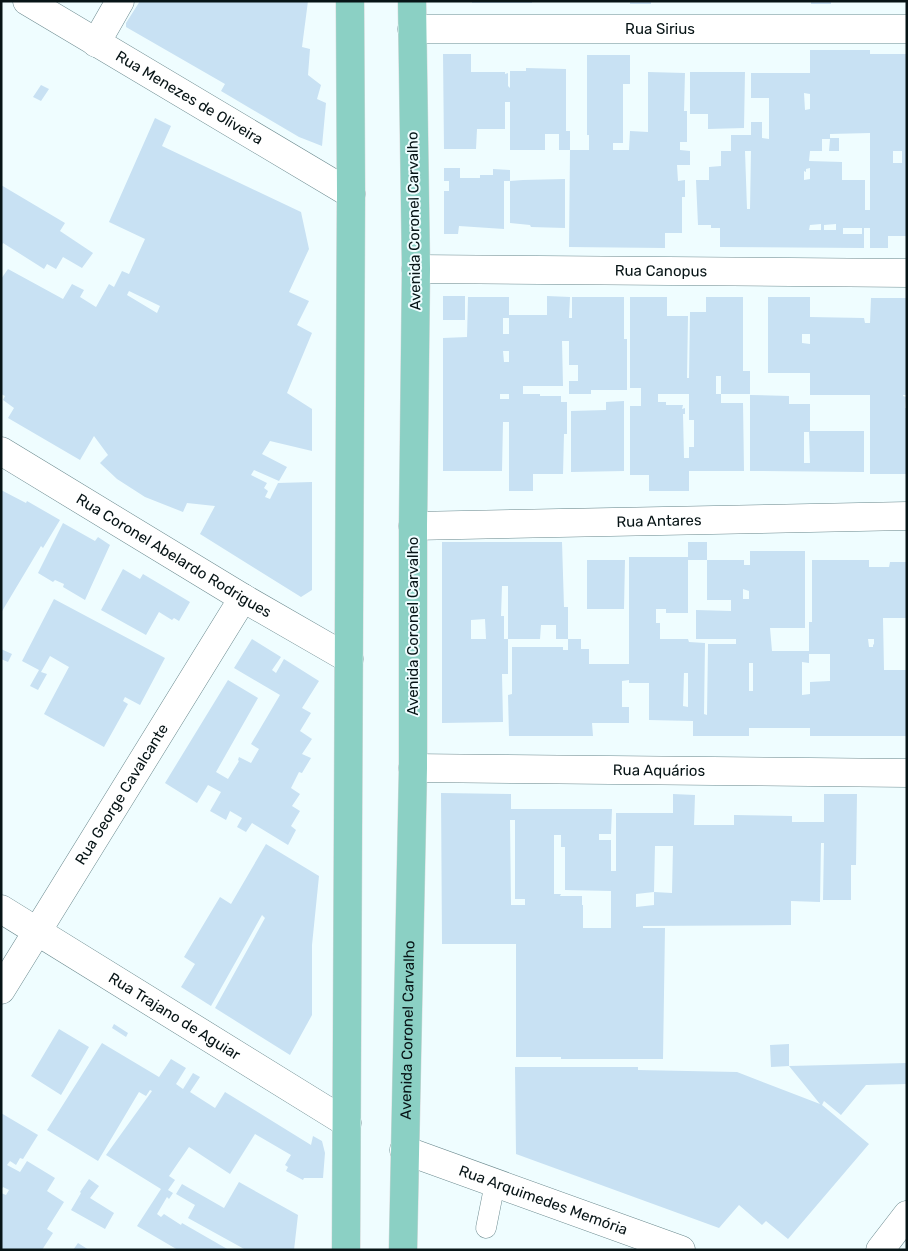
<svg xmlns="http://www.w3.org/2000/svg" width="908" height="1251" font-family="Rubik,sans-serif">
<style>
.building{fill:#c8e1f3;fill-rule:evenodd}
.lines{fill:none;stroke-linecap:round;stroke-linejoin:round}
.service-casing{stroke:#6a898e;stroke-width:21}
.minor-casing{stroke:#6a898e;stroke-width:29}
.primary-casing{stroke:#d7d9da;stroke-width:29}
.service{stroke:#fff;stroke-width:20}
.minor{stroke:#fff;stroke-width:28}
.primary{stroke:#8bd0c4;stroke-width:28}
.labels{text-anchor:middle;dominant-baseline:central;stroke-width:4;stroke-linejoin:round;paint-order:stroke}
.street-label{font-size:15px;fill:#071416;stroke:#effdff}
</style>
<rect width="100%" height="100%" fill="#effdff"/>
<path class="building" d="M140 1H308L302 47 310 49 308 75 321 85 317 99 326 103 322 146 299 137 221 91 225 84 126 27V23Z
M472 1H532V3H472Z
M630 1H651V4H630Z
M811 1H831V4H811Z
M810 50H870V54H907V236H888V248H870V228H864V248L720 247V228H711V225H698L696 180H709V167L721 166V151H731V135H751V122H762V138L769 139V98H751V73H810ZM804 93 810 94V109L805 110ZM870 133V210H865V180H842V162L809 161 810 151H822V139H830L829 151H839V138H830V134ZM745 151H751L750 209H747ZM893 151H902V163H893ZM810 168V179L804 180V171L806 172V169ZM821 224V230H809L810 225ZM836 224V230H824V225ZM843 228H862V234H843Z
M443 54H471V72H505V74L508 73V86L510 88V71H526V68L566 69V131H570V150H589V135H587V55H630V84H623V143H613V150H629L630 131 648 132V72L685 73 684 111H687V142H680V150L690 151V165H677L678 181 685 180V197H682V233H665V248L569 247 570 150H559V134H545V150H510V102H505V129H477L476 149H444Z
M690 72H745L744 128 708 129V114H690Z
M41 85 49 89 41 101 33 97Z
M155 118 171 126 162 146 301 212 309 249 289 292 309 301 297 325 312 333 287 393 312 409V451L270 441 262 454 287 467 279 481 254 470 251 475 267 483 264 488 268 491 265 497 270 499 278 483 312 482V590L301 597 200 534 215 506 187 503 183 512 145 497 117 479 100 463 108 455 94 436 80 460 8 418 14 408 3 400 5 396 1 394V279L8 269 63 299 72 284 84 290 80 297 96 307 109 284 114 287 122 271 129 274 145 239 109 222ZM129 291 160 306 157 313 127 295Z
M444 168H460V178H480V175H493V169L510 170V181H504V229L459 226 458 234H444V191H449V181H444Z
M565 179V228L531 227 530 225 510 223V181L523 180Z
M1 185 65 223 60 231 93 253 82 268 63 257 56 269 47 264 44 269 3 243 1 247Z
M443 296H465V320H443Z
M547 296 570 297 569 318H572V297H624V339H627V390H591V394H569V381H578V365H569V341H562L563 386H523V394H540V396H561V402H567V434H564L563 474H533V491H509V422H503L502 471H443V338L467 337 468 297H509V315H547ZM503 318H509V334H503ZM503 351H509V362H504ZM500 394H509V399H500Z
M630 297H667V316H688L687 378H689L690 312H706V297H743V371H750V394H721V376H716V394H721V403H743L744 471H689V491H649V475H630V406H641V388H630ZM658 394H689V420H694V447H689V458H684L683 414H685V408L682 409 683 405H666V402H658Z
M768 297H810V317L864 318 865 323H870L871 298H907V395H903V396L906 397 905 408H907V474H870V395H810V373H768ZM802 334H810V344L802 343Z
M750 395 789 396V404H810V431H864V472L750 471ZM804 432H809L810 463H804Z
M624 401V471L571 472V411L606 410V402Z
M1 490 26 503 27 501 60 520 43 548 41 546 1 613Z
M63 523 95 541 98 537 110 545 85 600 63 587 64 584 55 580 53 582 38 573Z
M442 542H562L564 607H568V639H556V625H541L540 639H508V586H502L501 616H504V639H508V674H502L503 722 442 723ZM485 619 486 639H471V620Z
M688 542H707V560H688V613H666V609H656V623H660V639H688L689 642 705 643 704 714 707 715 708 644H736V639H696V610L731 611V600H707V560H744V565H750V551H805V628H770L772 651H809V622H812V560H869V567H889L890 562H907V618H883L884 670H907V736H810V728H749V736H693V721L649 720V683H629V680L622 681V707H629V723H592L593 736H509L508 695 512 694V647H563V650H568V639H581V649H589V664H629V557H688ZM743 589 749 591V599H743ZM868 639H874V644L873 645V647H869ZM809 654H830V681L810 682V694L802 695V662L809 663ZM749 663H753V691H749ZM684 673H688V707L683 706Z
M587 560H625L624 609H587Z
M123 569 140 579 143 574 190 602 179 621 174 618 172 620 159 612 146 635 101 610Z
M54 599 165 658 140 705 125 697 123 701 128 704 104 747 44 714 69 667 50 656 41 672 47 674 38 690 30 686 39 670 22 661Z
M252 639 281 657 272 670 276 673 284 659 319 681 302 708 311 713 300 731 312 739 302 754 311 758 302 773 299 772 291 788 300 794 292 806 300 811 291 826 296 830 288 845 252 823 246 832 237 827 242 818 230 811 226 820 210 811 221 792 208 785 197 803 165 783 228 680 258 698 216 772 228 779 239 761 238 760 239 757 251 763 259 749 251 744 280 695 234 668Z
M1 649 12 654 8 662 1 659Z
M441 793 511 794V809H612L611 834H599V840H611V871H616V813H673V794L695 795 694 825H734V815L792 816V822H824V794H857L856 865H851V900H823L824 843H821L820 902 791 901V925L643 926V928H665L663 1059H561V1057H516V944H442ZM510 820H515V899H525V905H511ZM554 835H561V847H565V890L611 891V928H583V905H582V896H560L561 894H554ZM655 846H673L672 893 654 892V905L636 907V894L654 892Z
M266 844 319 876 312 945V1015L290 1055 215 1008 265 918 262 915 211 1006 181 987 195 964 184 957 220 897 231 904Z
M114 1024 128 1033 126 1037 112 1028Z
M59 1029 89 1047 61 1095 31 1076Z
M102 1043 159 1077 171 1059 186 1068 176 1084 183 1089 193 1073 200 1077 190 1092 215 1108 225 1092 311 1145 313 1136 322 1141 325 1153 323 1178H304L303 1180 286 1171 288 1167 285 1165 291 1155 255 1134 230 1174 189 1147 169 1176 175 1180 168 1190 173 1193 169 1199 167 1197 157 1214 161 1217 164 1214 181 1225 182 1223 229 1250H178L137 1226 161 1189 106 1155 152 1091 150 1090 146 1096 139 1092 98 1161 47 1130Z
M789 1044V1066L771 1067 770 1045Z
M907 1063V1084L866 1085 841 1115 824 1101 822 1105 869 1144 788 1239 766 1221 762 1225 739 1205 719 1228 516 1154 515 1067H638V1070L737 1072 820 1104 789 1066Z
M1 1113 38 1135 23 1159 20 1158 16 1165 10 1161 7 1165 20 1172 27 1161 55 1178 47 1191 64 1202 47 1229 53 1233 42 1250H1V1193L6 1195 9 1190 3 1187 1 1190Z
M89 1179 99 1186 90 1198 114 1213 105 1229 71 1210 81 1193 80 1192Z
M239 1182 298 1215 294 1250H246L188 1218 195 1205 176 1194 182 1184 224 1208Z
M78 1243 89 1250H73Z"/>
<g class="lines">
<g class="service-casing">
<path id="service" d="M486 1228 495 1183"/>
</g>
<g class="minor-casing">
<g id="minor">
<path id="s1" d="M27 1 351 194"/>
<path id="s2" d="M412 29H907"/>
<path d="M96 43 120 1"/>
<path id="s3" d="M416 269 907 273"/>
<path id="s4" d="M1 451 243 598 349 659"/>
<path id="s5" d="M413 526 907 516"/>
<path id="s6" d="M413 768 907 773"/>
<path id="s7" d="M1 909 347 1123"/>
<path id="s8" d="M1 990 243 598"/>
<path id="s9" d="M404 1150 681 1250"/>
<path d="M880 1250 907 1215"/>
</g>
</g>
<g class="primary-casing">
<g id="primary">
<path d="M346 1250 351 194 350 1"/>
<path id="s10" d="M403 1250 413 768V526L416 269 412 1"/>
</g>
</g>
<use href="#service" class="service"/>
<use href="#minor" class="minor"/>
<use href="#primary" class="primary"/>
</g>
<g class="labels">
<g class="street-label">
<text stroke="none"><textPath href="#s2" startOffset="248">Rua Sirius</textPath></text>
<text stroke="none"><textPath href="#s1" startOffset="189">Rua Menezes de Oliveira</textPath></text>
<text transform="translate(414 221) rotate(-91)">Avenida Coronel Carvalho</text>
<text stroke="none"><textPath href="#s3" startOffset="245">Rua Canopus</textPath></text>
<text stroke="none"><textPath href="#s5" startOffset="246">Rua Antares</textPath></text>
<text stroke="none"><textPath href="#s4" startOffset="202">Rua Coronel Abelardo Rodrigues</textPath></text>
<text transform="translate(413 626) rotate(-90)">Avenida Coronel Carvalho</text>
<text stroke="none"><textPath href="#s6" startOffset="246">Rua Aquários</textPath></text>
<text stroke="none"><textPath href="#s8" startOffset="230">Rua George Cavalcante</textPath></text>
<text stroke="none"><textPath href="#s7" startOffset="204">Rua Trajano de Aguiar</textPath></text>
<text stroke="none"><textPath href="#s10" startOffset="220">Avenida Coronel Carvalho</textPath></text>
<text stroke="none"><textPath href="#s9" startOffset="148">Rua Arquimedes Memória</textPath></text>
</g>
</g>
<rect width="908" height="1251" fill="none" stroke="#071416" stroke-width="5"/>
</svg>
